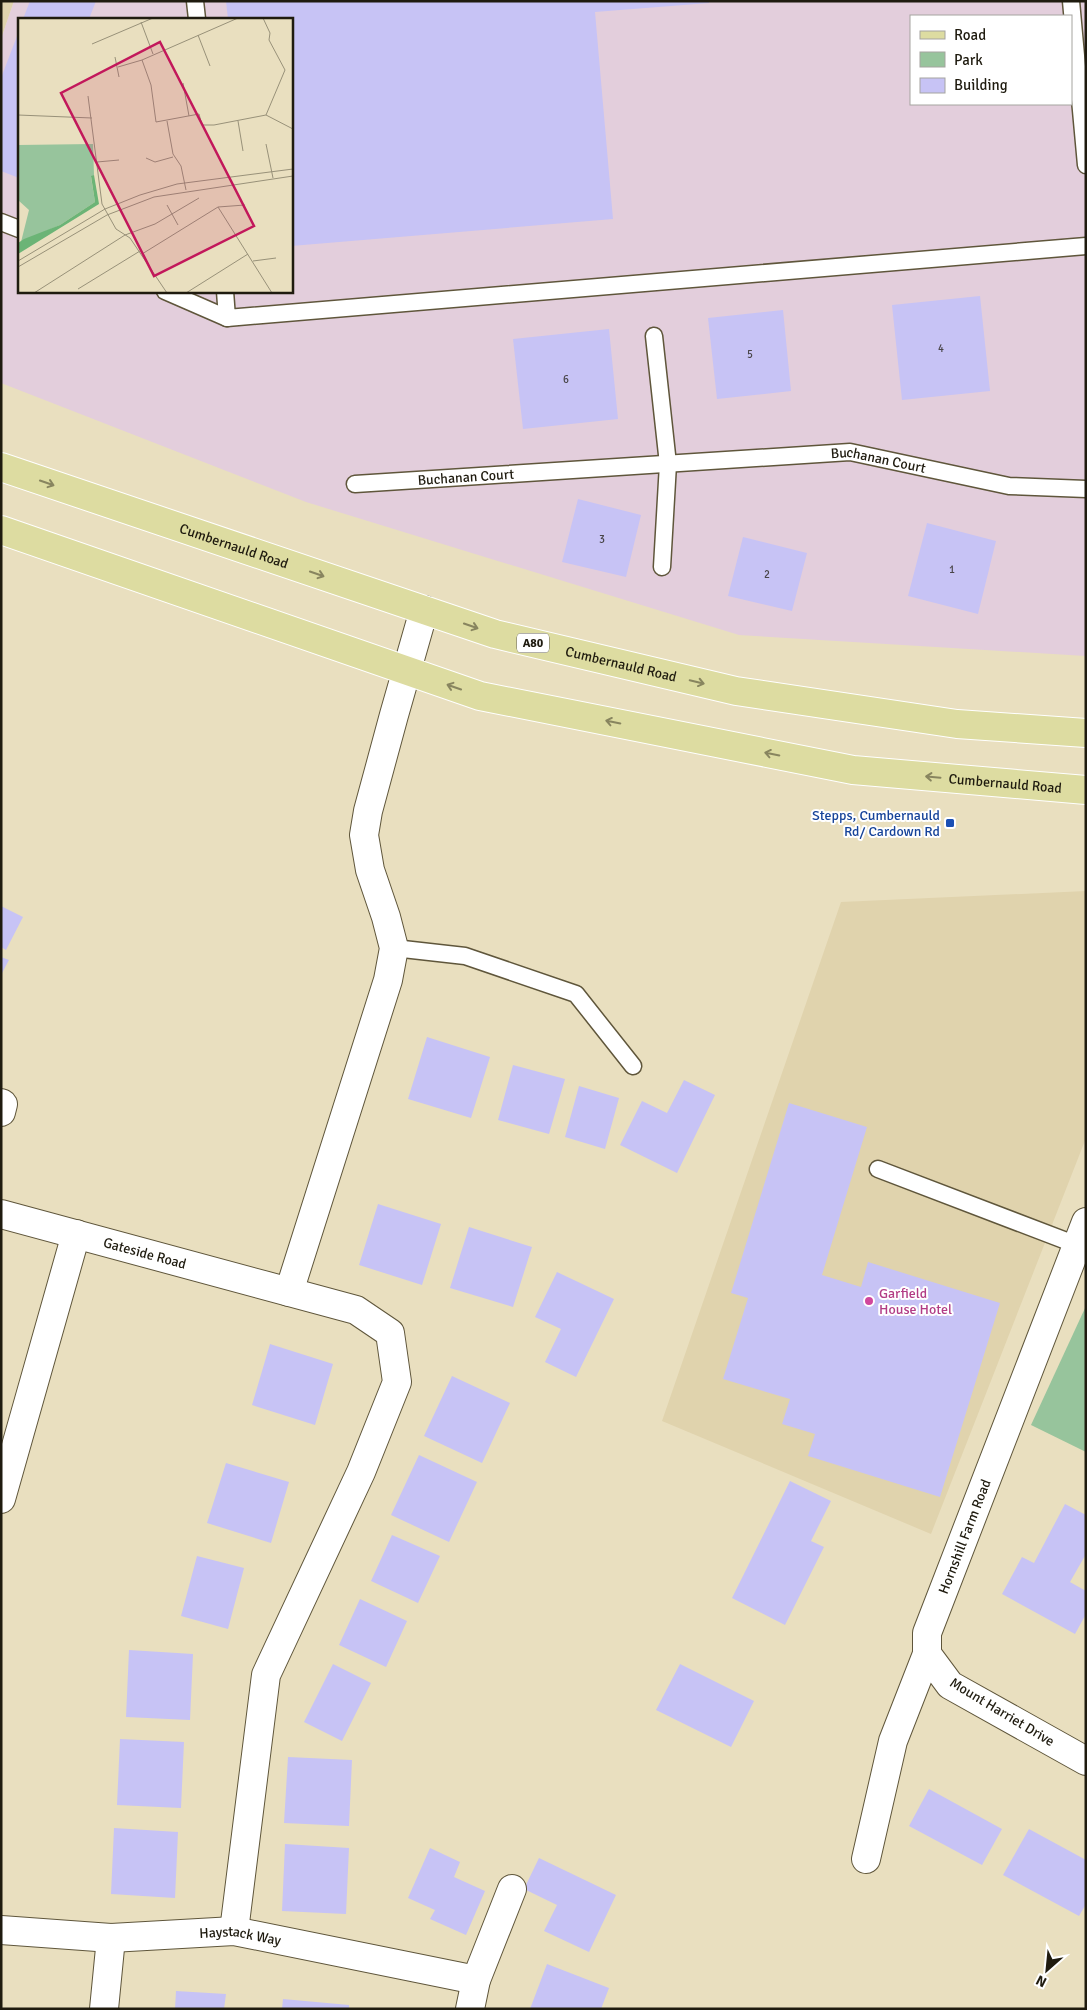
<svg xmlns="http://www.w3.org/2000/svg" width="1087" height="2010" font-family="Signika,sans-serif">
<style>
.built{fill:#e0d3ad}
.industrial{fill:#e3cedc;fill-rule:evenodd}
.green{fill:#97c49c}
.building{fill:#c7c3f5}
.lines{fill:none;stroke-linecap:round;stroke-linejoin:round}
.lane-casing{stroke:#5f563b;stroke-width:19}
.street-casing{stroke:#5f563b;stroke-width:30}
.primary-casing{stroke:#fff;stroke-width:30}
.lane{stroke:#fff;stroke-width:16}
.street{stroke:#fff;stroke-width:28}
.primary{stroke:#dddca1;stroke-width:28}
.oneway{stroke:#88855f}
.transit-dot{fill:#1a4fb4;stroke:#fff;stroke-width:2}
.hotel-dot{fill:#d1479c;stroke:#fff;stroke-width:2}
.labels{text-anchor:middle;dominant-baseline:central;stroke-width:4;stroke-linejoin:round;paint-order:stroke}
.number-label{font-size:11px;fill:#494548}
.shield{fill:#fff;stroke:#625f57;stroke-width:1}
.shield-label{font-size:12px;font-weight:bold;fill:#1f1b0f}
.street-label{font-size:14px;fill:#1f1b0f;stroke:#fff}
.transit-label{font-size:14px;fill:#164399;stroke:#fff;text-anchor:end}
.hotel-label{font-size:14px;fill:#b23c85;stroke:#fff;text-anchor:start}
.inset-road{fill:none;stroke:#989179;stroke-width:1}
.view{fill:#c2185b;fill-opacity:0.15;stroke:#c2185b;stroke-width:2.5}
.inset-edge{fill:none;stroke:#1f1b0f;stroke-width:2.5}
</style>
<rect width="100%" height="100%" fill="#e9dfbf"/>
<path class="built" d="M1 1H14L1 39Z
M1086 891V1138L931 1534 662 1421 841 902Z"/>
<path class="industrial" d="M14 1H1086V656L739 635 306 502 1 383V39ZM911 16H1071V104H911ZM19 19H291V291H19Z"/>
<path class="green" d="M1086 1306V1452L1031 1425Z"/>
<path class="building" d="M30 1H96L89 19H23Z
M226 1H709V3L595 12 613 219 291 246V19H228Z
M19 31V178L1 171V78Z
M980 296 990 391 902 400 892 305Z
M783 310 791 391 717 399 708 318Z
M609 329 618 419 523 429 513 339Z
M578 499 641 515 626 577 562 562Z
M927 523 996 541 978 614 908 596Z
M743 537 807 553 792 611 728 596Z
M1 906 23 917 6 950 1 947Z
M1 957 9 960 1 975Z
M427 1037 490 1057 471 1118 408 1099Z
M513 1065 565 1079 549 1134 498 1120Z
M684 1080 715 1095 677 1173 620 1145 642 1101 667 1113Z
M579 1086 619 1098 605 1149 565 1137Z
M789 1103 867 1127 822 1275 861 1287 868 1262 1000 1303 940 1497 808 1456 815 1434 782 1424 790 1399 723 1379 748 1298 731 1293Z
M378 1204 441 1224 422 1285 359 1265Z
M469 1227 532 1247 513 1307 450 1288Z
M557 1272 614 1299 576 1377 545 1362 561 1329 535 1317Z
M270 1344 333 1364 315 1425 252 1405Z
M452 1376 510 1403 482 1463 424 1436Z
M419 1455 477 1482 449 1542 391 1515Z
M226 1463 289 1482 271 1543 207 1523Z
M790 1481 831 1501 811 1541 824 1547 785 1625 732 1598Z
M1065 1504 1086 1515V1554L1070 1582 1086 1591V1614L1075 1634 1002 1594 1022 1557 1034 1563Z
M392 1535 440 1556 418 1603 371 1581Z
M197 1556 244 1568 228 1629 181 1616Z
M360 1599 407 1621 386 1667 339 1645Z
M129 1650 193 1654 190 1720 126 1717Z
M333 1664 371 1683 342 1741 304 1722Z
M680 1664 754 1701 731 1747 656 1710Z
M120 1739 184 1742 181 1808 117 1805Z
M288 1757 352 1760 349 1826 284 1823Z
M929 1789 1002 1829 982 1865 909 1826Z
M114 1828 178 1832 175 1898 111 1894Z
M1029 1829 1086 1860V1904L1079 1916 1003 1875Z
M285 1844 349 1848 346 1914 282 1911Z
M430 1848 460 1862 454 1877 485 1891 466 1935 430 1919 435 1910 408 1898Z
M539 1858 616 1895 589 1952 544 1931 557 1905 524 1889Z
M547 1964 609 1988 601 2009H530Z
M176 1991 226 1994 224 2009H175Z
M283 1999 349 2005V2009H282Z"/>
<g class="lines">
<g class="lane-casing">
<g id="lane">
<path d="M195 1 197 19"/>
<path d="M1071 1 1086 165"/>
<path d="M1 222 19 229"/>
<path d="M165 291 227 318"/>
<path d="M225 291 227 318 1086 246"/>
<path d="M654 336 668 464 662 567"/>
<path id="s1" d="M355 484 850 452 1009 486 1086 489"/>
<path d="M394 948 465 956 576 994 633 1066"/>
<path d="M878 1169 1077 1245"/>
</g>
</g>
<g class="street-casing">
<g id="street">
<path d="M1 1103 3 1104 1 1112"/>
<path id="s2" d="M1 1214 356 1310 390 1333 397 1382 361 1472 266 1675 234 1931"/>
<path d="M289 1292 388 980 394 948 386 917 370 870 364 835 368 811 394 715 424 610"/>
<path d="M1 1499 76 1234"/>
<path d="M927 1654 950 1685 1086 1761"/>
<path id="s3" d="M866 1859 893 1741 927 1654V1633L1086 1222"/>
<path id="s4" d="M1 1930 111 1938 234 1931 476 1980"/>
<path d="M104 2009 111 1938"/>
<path d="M470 2009 476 1980 512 1889"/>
</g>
</g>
<g class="primary-casing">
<g id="primary">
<path id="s5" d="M1 467 495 634 736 691 957 724 1086 733"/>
<path id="s6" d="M1 530 480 696 853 770 1086 790"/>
</g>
</g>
<use href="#lane" class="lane"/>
<use href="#street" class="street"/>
<use href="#primary" class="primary"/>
</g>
<defs><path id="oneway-shaft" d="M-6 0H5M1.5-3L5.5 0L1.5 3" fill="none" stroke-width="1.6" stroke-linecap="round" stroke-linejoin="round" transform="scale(1.25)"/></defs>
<g class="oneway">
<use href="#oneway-shaft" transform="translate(47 483) rotate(19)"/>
<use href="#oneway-shaft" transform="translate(317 574) rotate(19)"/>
<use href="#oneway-shaft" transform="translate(471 626) rotate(19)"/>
<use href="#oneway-shaft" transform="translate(697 682) rotate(13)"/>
<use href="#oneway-shaft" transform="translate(454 687) rotate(-161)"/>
<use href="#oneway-shaft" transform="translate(613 722) rotate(-169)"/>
<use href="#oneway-shaft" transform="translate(772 754) rotate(-169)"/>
<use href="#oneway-shaft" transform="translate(933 777) rotate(-175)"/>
</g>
<rect class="transit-dot" x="945" y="818" width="10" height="10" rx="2.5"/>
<circle class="hotel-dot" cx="869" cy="1301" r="5"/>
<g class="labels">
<g class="number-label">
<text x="941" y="348">4</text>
<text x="750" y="354">5</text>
<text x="566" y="379">6</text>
<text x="602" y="539">3</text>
<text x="952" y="569">1</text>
<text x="767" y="574">2</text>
</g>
<rect class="shield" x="517" y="633.5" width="32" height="19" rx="4"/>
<g class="shield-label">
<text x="533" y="643">A80</text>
</g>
<g class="street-label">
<text stroke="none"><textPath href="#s1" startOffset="525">Buchanan Court</textPath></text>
<text stroke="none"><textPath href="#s1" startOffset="111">Buchanan Court</textPath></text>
<text stroke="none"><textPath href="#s5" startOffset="246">Cumbernauld Road</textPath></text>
<text stroke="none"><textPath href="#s5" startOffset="651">Cumbernauld Road</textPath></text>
<text stroke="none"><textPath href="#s6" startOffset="1040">Cumbernauld Road</textPath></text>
<text stroke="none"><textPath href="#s2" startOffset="149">Gateside Road</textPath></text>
<text stroke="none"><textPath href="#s3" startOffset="339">Hornshill Farm Road</textPath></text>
<text transform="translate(1002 1712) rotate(31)">Mount Harriet Drive</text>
<text stroke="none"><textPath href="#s4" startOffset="240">Haystack Way</textPath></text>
</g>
<g class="transit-label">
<text x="940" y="815">Stepps, Cumbernauld<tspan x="940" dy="16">Rd/ Cardown Rd</tspan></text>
</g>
<g class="hotel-label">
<text x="879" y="1293">Garfield<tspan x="879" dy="16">House Hotel</tspan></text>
</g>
</g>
<g transform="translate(18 18)">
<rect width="275" height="275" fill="#e9dfbf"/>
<path d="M75 126 76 157 73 159 77 184 42 207 3 224 11 192 0 182V127Z" fill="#97c49c"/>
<path d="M76 157 81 186 0 236V225L6 221 42 207 77 184 73 158Z" fill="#6bb476"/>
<path class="inset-road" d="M123 4 135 36M180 17 192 48M74 26 135 0M97 39 101 59M124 42 133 67 138 104 181 96 184 107H196L248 97 267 52 251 22 252 15 245 0M100 49 124 42 220 0M165 65 171 98M70 78 84 186 98 211 112 220 149 275M0 97 74 100M248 97 275 111M149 103 155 136 163 148 168 172M220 103 225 133M248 126 255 160M128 140 137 144 155 139M79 144 101 142M149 187 160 207M200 189 227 187M124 236 200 189 254 275M0 243 87 191 122 177 159 166 275 151M235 243 258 240M0 249 89 197 136 179 275 158M60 271 122 233M16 275 107 217 137 206 181 180M168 275 230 236"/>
<path class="view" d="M142 24 236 208 136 258 43 75Z"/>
<rect width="275" height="275" class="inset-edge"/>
</g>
<rect width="1087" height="2010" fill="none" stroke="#1f1b0f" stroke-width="5"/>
<rect x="910" y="15" width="162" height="90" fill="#ffffff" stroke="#a5a49f"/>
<rect x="920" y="31" width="25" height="8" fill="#dddca1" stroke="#a5a49f"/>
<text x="954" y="40" font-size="15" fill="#1f1b0f">Road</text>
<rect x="920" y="52" width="25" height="15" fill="#97c49c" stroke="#a5a49f"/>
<text x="954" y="65" font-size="15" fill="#1f1b0f">Park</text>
<rect x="920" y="78" width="25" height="15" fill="#c7c3f5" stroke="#a5a49f"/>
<text x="954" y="90" font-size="15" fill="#1f1b0f">Building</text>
<g transform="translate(1047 1970) rotate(207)" stroke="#ffffff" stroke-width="4" paint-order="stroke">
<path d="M0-4L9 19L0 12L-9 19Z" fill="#1f1b0f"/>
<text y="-8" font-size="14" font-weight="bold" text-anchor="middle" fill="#1f1b0f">N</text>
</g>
</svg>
